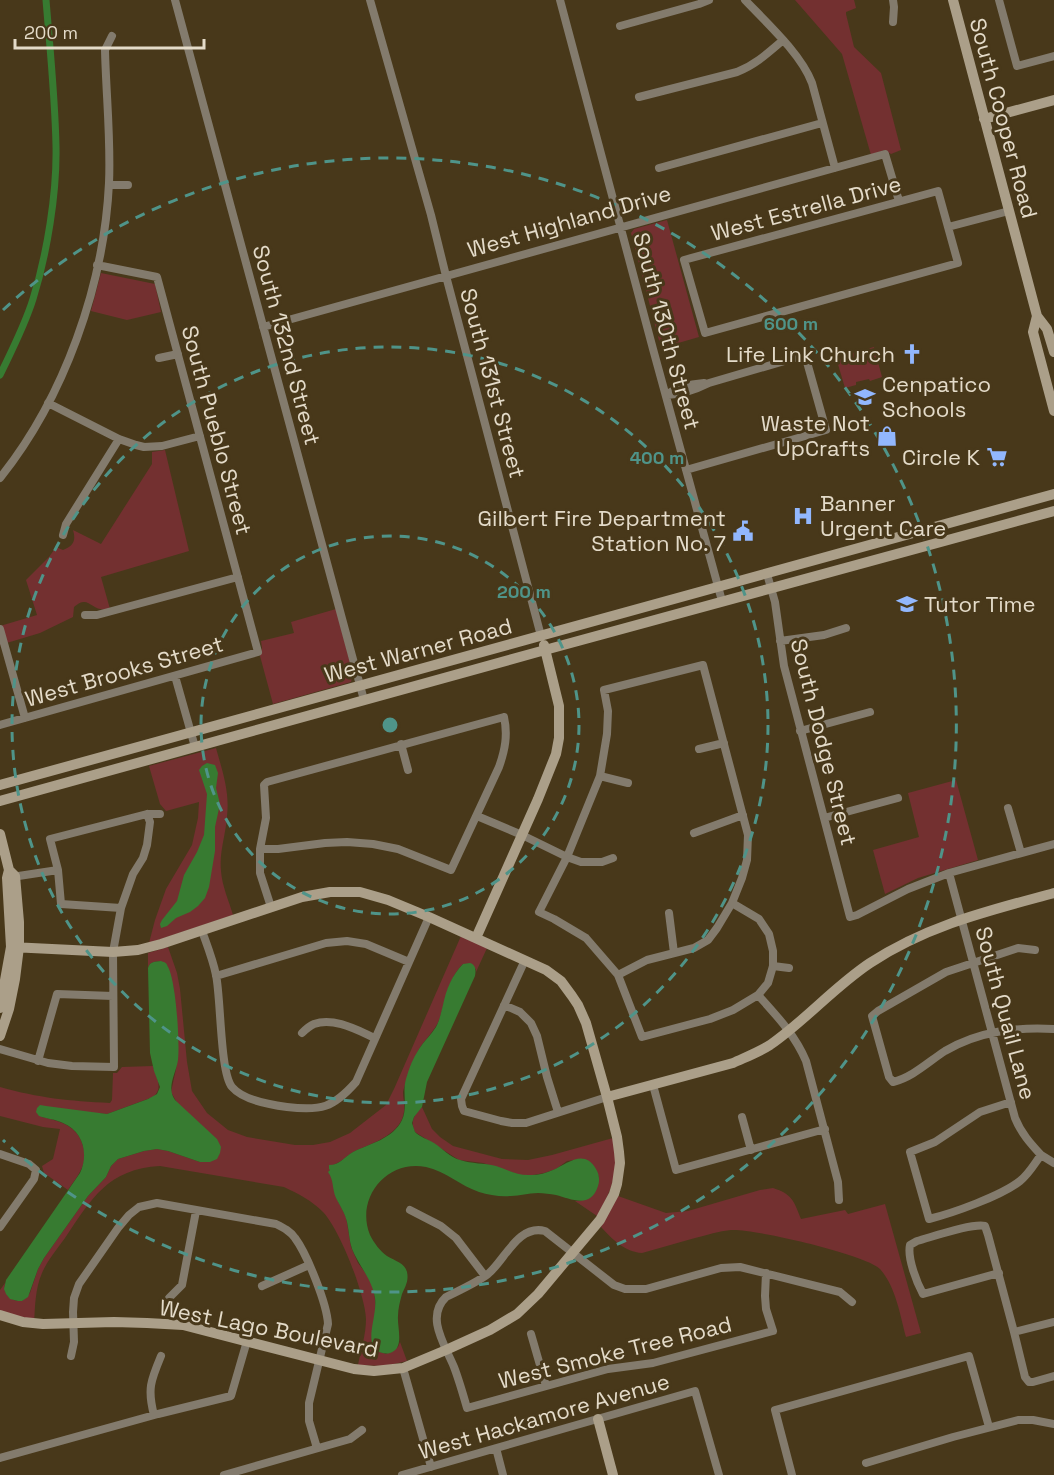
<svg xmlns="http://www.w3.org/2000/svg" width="1054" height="1475" font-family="'Space Grotesk',sans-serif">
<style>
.green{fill:#733030}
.water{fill:#377b31}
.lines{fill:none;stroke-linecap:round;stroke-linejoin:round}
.canal{stroke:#377b31;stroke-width:7}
.street{stroke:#837b6d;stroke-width:8}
.secondary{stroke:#ab9f89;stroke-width:10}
.ring{fill:none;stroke:#4f9489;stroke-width:3;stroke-dasharray:10 8}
.labels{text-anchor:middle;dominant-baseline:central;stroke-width:6;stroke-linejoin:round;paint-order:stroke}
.street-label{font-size:22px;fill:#e4dbc9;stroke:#48381a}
.poi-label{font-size:22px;fill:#e4dbc9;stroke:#48381a;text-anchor:end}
.centre{fill:#4f9489;stroke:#48381a;stroke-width:3}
.ring-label{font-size:18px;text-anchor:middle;font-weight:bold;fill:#4f9489;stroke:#48381a;stroke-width:6;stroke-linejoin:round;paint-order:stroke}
</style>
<rect width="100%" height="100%" fill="#48381a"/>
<path class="green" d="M795 0H854L856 8 846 12V14L854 47 881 73 901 150 891 154 885 150 871 155 842 54Z
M667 220 699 337 661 348 631 233 634 229Z
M101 273 155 284 161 312 127 320 91 311Z
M874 347 882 377 870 381 869 379 856 382V385L845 388 837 361 855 352Z
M165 450 189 551 101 577 110 609C90 613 90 593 74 607L73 617 40 633 0 645V626L37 615 26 580 49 557 56 547 63 550C74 546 76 540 73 530L101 544 152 464V452Z
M336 609 353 674 351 682 273 704 260 656 262 648 261 641 294 633 291 622Z
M216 748C222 770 230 792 227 816 226 834 219 852 221 871 222 886 229 901 233 915L149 943 155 920 166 889 192 845 198 818 199 802 166 811 160 804 149 766Z
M956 780 978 860 918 878 885 894 873 850 919 837 908 793Z
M461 936 487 948 476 972V969L463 964C448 979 446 998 440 1018 435 1032 423 1040 417 1053 413 1062 405 1083 403 1092 403 1098 405 1105 404 1111 402 1133 374 1143 357 1150 346 1155 341 1164 329 1166L330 1170 329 1172 332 1178 337 1199 346 1217 351 1247 358 1263 370 1279 374 1291 376 1309 372 1341 378 1351 386 1354 398 1347 400 1342 407 1361 385 1366 358 1365C361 1350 366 1334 366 1319 365 1294 340 1230 323 1212 312 1201 299 1194 284 1187L160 1166C108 1169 92 1198 65 1238 57 1249 47 1261 42 1273 35 1289 35 1307 34 1324L0 1313V1290L5 1283C3 1294 11 1302 22 1301L30 1293 38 1269 44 1258 88 1196 106 1177 111 1166 118 1159 144 1151 157 1149 168 1151 200 1162H210L171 1092 176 1069 178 1049 173 985 161 961C155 962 150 961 148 968V953L168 947 177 973 180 989 187 1062 192 1091 207 1113 228 1130 247 1137 295 1145H313L330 1142 350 1133 386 1105 394 1089Z
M153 1066C156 1077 164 1088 153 1097L107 1114 97 1113 42 1117C60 1121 78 1126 83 1146 85 1153 85 1159 83 1165 80 1174 73 1182 68 1190L44 1173 42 1166 53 1159 60 1129 43 1127 0 1116V1087C39 1098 69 1101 110 1103L112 1100 113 1073H117L122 1067Z
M422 1107 432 1129 440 1137 453 1146 502 1159 528 1160 552 1155 613 1138C614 1148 616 1158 615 1167 614 1185 606 1200 597 1216L575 1201H581L599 1177 592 1164 582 1159 567 1161 556 1169 544 1173 533 1175H520L483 1163 459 1160 415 1132C410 1121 414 1115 422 1107Z
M773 1188C792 1194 794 1201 801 1219L845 1210 848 1214 885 1204 921 1333 906 1337C900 1315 896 1287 880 1269 868 1255 752 1228 731 1230 719 1231 707 1235 695 1238 677 1243 660 1248 642 1253 625 1252 612 1239 601 1227L618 1196 666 1213 688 1211 760 1190Z"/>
<path class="water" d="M207 763 215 765 218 773 216 788 220 804 215 827V851L209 887 205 898 198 906 190 912 176 918 167 926 161 928 160 924 162 920 177 901 184 875 197 852 204 835 207 794 199 770 202 766Z
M161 961C166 963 166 962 168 967 176 981 180 1043 178 1060 176 1074 166 1087 175 1100L217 1139 221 1147 220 1153 217 1159 210 1162H200L168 1151 157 1149 144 1151 118 1159 111 1166 106 1177 88 1196 44 1258 38 1269 28 1297 22 1301H18L10 1299 6 1294 4 1289 6 1280 80 1173C89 1154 83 1131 63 1123 55 1119 47 1119 39 1116L36 1112 37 1108 40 1105 46 1106 107 1114 148 1099 157 1094 160 1087 154 1071 150 1053 148 968C150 961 155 962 161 961Z
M470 963C476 965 476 970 475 976L427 1082 422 1107 414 1117 412 1123 415 1132C420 1137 427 1139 434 1143 443 1149 450 1157 460 1160 472 1164 484 1163 496 1166 508 1170 518 1176 531 1175 539 1175 546 1173 553 1170 567 1164 584 1148 596 1169 599 1174 600 1180 598 1186 591 1209 571 1199 556 1195 550 1194 544 1193 538 1193 528 1193 520 1196 511 1196 500 1197 489 1195 479 1192 461 1186 445 1171 426 1167 387 1159 355 1198 370 1235 374 1243 380 1251 387 1256 395 1261 405 1263 407 1272 409 1281 405 1287 402 1294 400 1301 398 1309 398 1316 397 1328 405 1348 390 1353 383 1355 374 1351 372 1343 369 1331 377 1312 375 1298 372 1279 359 1266 352 1249 349 1240 349 1231 347 1222 345 1213 340 1206 336 1198 332 1189 334 1180 328 1172L330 1170 329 1169V1165C340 1165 344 1157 353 1152 369 1144 393 1139 402 1120 408 1107 402 1092 406 1079 409 1068 413 1058 419 1049 424 1041 431 1035 436 1027 440 1020 441 1012 443 1005 446 990 452 975 463 964Z"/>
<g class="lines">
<path class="canal" d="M0 375C12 350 25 325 33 299 47 254 57 193 56 146 55 97 50 49 46 0"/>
<path class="street" d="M175 0 364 700
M370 0 431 215 446 276 541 636
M560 0 653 349 722 601
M745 0C767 23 801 54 812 83L835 168
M893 0 894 7 893 22
M999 0 1017 66 1054 56
M620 26 699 4 709 0
M639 97 737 72C755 65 768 53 782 41
M659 168 822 123
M109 185H128
M938 191 958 263 705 333 684 260Z
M948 227 1009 211
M263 327 885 154 899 201
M159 358 178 354
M666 395C681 395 695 390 709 383L805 355 826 430 686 470
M666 395C677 387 690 384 704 383
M48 403 119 439 136 445 144 447 162 446 200 436
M0 478C64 398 104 286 109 183 111 139 106 94 105 50L112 36
M63 535 66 524 119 439
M767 574 775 602 784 666 850 917 857 915 908 889 949 873 1054 844
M85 615H97L238 577
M0 629 25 718
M780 641 824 635 846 628
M703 665 748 835 747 860 742 878 732 903 759 919 769 934 773 951V966L768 983 758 995 733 1010 710 1019 642 1037 618 975 586 938 554 919 539 912 567 857 600 776 607 734 608 711 604 690Z
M175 676 195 747
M0 725 258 652 157 277 97 265
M800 731 870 712
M401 744 408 770
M699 749 724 743
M600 776 628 783
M1008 808 1021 853
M477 816 522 835 567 857 581 862H602L613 858
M824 818 898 798
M694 833 743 815
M260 849H278L325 843 347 842 373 844 398 849 451 870 499 767C505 750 508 735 504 717L267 782 264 785 266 818 260 849V873L271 907
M949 873 1015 1118C1021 1133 1030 1143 1041 1155
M12 877 58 870
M121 908 61 904 58 870 50 839 147 814H160
M669 913 674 953
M202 931C207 945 213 960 216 975 221 998 220 1073 232 1087 243 1100 271 1105 287 1107 321 1111 333 1108 356 1082L429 917
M1035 950 1018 948 946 972 878 1011 872 1016 889 1077 893 1082C913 1077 928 1062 945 1051 979 1031 1016 1027 1054 1029
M525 960 461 1099 462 1106 464 1111 501 1121 512 1123H526L607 1097
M773 966 789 968
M618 975 647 960 694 948 708 940 717 928 732 903
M216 976 326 943 347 941 366 944 409 962
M758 995C777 1016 795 1035 806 1061L838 1182 839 1200
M504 1005 520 1012 531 1023 537 1036 547 1077 558 1112
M302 1033C305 1030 309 1026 314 1024 334 1017 357 1030 375 1038
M0 1049 48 1063 72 1066 114 1067 113 952 121 908 133 874 143 858 147 845 150 822 147 814
M38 1061 57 994 113 996
M653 1085 676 1170 825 1129
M1011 1102 980 1112 935 1142 910 1152 929 1219C953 1213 1001 1196 1020 1181 1029 1174 1035 1163 1041 1155L1054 1163
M742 1117 751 1150
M0 1154 29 1164 36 1170 34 1179 0 1227
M410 1210 441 1226 456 1238 485 1276
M766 1273 765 1296 766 1309 773 1331 653 1363 608 1369 467 1408C463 1394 459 1380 454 1367 445 1345 425 1317 446 1297 460 1290 476 1283 488 1274 505 1260 518 1224 545 1231L614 1285 625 1289H646L721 1268 740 1267 840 1292 852 1302
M999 1273 923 1294C917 1283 907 1258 910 1245L917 1241C932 1237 972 1223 985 1226L988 1235 1014 1332
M262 1286 309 1265
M169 1298 182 1285 196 1211
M1054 1322 1014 1332 1025 1377 1029 1382H1033L1054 1376
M531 1334 546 1386
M71 1356 74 1342 73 1312 74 1298 79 1284 118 1228 129 1215 139 1207 157 1203 276 1224C284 1228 290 1231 295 1238 307 1254 327 1304 328 1324L309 1403V1421L317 1448
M403 1368 431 1467
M154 1415C147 1389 151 1380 161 1356
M496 1448 503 1475
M0 1458 158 1414 231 1396 247 1341
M866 1463 953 1437 1018 1420H1033L1054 1424
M224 1475 350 1439 362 1430
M402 1475 695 1391 719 1475
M792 1475 775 1410 969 1356 989 1427"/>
<path class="secondary" d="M953 0 1037 316 1047 329 1054 352
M984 119 1054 100
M1037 316 1033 332 1054 411
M0 785 1054 494
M0 801 545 650 1054 511
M0 834 9 870 15 876 19 922V947L15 979 9 1009 0 1036
M476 938 538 799 556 754 559 738V706L544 645
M0 1008 11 947 7 878 9 870
M607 1097 733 1063C746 1057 759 1052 770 1045 806 1020 834 987 870 963 928 925 988 911 1054 893
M0 1315 23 1322 43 1324 114 1322 147 1323 183 1325 354 1369 374 1371 403 1368 446 1350 490 1330 517 1314 538 1294 600 1220 614 1194 617 1184 620 1163 619 1152 617 1137 607 1097 586 1023 578 1005 572 996 561 981 546 970 429 917 388 900 360 892H330L302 897 161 944 138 950 113 952 11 947
M598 1419 613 1475"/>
</g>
<g class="ring">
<circle cx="390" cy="725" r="189"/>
<circle cx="390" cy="725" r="378"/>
<path d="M3 310A567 567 0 1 1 3 1140"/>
</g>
<defs>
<g id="church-bare" transform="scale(1.62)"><path d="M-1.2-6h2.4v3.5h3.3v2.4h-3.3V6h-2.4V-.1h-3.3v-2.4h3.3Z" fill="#92b7fd" stroke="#48381a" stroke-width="2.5" paint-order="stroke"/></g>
<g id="school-bare" transform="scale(1.62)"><path d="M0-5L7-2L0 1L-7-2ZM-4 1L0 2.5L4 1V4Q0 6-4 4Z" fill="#92b7fd" stroke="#48381a" stroke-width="2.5" paint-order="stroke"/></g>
<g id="shop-bare" transform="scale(1.62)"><path d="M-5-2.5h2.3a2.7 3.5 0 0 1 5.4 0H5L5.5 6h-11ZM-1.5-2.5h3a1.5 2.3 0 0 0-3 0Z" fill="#92b7fd" stroke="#48381a" stroke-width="2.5" paint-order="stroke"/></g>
<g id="supermarket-bare" transform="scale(1.62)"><path d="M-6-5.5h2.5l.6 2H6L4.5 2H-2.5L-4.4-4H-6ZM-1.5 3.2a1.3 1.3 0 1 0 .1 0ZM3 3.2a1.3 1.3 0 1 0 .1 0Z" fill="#92b7fd" stroke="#48381a" stroke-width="2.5" paint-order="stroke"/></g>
<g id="hospital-bare" transform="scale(1.62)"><path d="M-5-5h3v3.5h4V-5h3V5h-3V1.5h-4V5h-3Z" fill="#92b7fd" stroke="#48381a" stroke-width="2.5" paint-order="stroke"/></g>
<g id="civic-bare" transform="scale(1.62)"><path d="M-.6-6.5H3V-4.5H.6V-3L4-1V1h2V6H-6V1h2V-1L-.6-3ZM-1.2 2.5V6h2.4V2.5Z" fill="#92b7fd" stroke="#48381a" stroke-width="2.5" paint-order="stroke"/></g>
</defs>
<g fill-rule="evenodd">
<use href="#church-bare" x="912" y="354"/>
<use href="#school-bare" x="865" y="397"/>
<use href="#shop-bare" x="887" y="436"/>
<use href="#supermarket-bare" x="997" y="457"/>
<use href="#hospital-bare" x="803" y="516"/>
<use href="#civic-bare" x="743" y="531"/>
<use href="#school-bare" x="907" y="604"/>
</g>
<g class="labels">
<g class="street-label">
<text transform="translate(1004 118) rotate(75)">South Cooper Road</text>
<text transform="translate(806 208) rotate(-15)">West Estrella Drive</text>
<text transform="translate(569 221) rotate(-16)">West Highland Drive</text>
<text transform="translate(667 331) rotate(75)">South 130th Street</text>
<text transform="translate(287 345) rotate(75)">South 132nd Street</text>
<text transform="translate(493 383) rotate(75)">South 131st Street</text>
<text transform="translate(217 430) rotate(75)">South Pueblo Street</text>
<text transform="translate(418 650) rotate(-15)">West Warner Road</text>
<text transform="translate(124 671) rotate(-16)">West Brooks Street</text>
<text transform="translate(824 742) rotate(76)">South Dodge Street</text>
<text transform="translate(1006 1013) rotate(75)">South Quail Lane</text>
<text transform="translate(269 1328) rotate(11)">West Lago Boulevard</text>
<text transform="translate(615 1352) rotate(-14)">West Smoke Tree Road</text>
<text transform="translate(544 1416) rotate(-16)">West Hackamore Avenue</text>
</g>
<g class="poi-label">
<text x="895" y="354">Life Link Church</text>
<text x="882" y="384" text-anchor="start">Cenpatico<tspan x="882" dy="25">Schools</tspan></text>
<text x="870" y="423">Waste Not<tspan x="870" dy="25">UpCrafts</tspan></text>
<text x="980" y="457">Circle K</text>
<text x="820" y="503" text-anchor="start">Banner<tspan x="820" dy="25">Urgent Care</tspan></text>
<text x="726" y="518">Gilbert Fire Department<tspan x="726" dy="25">Station No. 7</tspan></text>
<text x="924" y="604" text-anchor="start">Tutor Time</text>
</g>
</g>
<circle cx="390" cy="725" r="9" class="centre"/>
<g class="ring-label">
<text x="791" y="330">600 m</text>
<text x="657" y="464">400 m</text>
<text x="524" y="598">200 m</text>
</g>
<path d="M15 39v9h189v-9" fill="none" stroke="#e4dbc9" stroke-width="3"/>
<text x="24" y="39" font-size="18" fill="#e4dbc9" stroke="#48381a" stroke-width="4.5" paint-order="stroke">200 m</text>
</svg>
